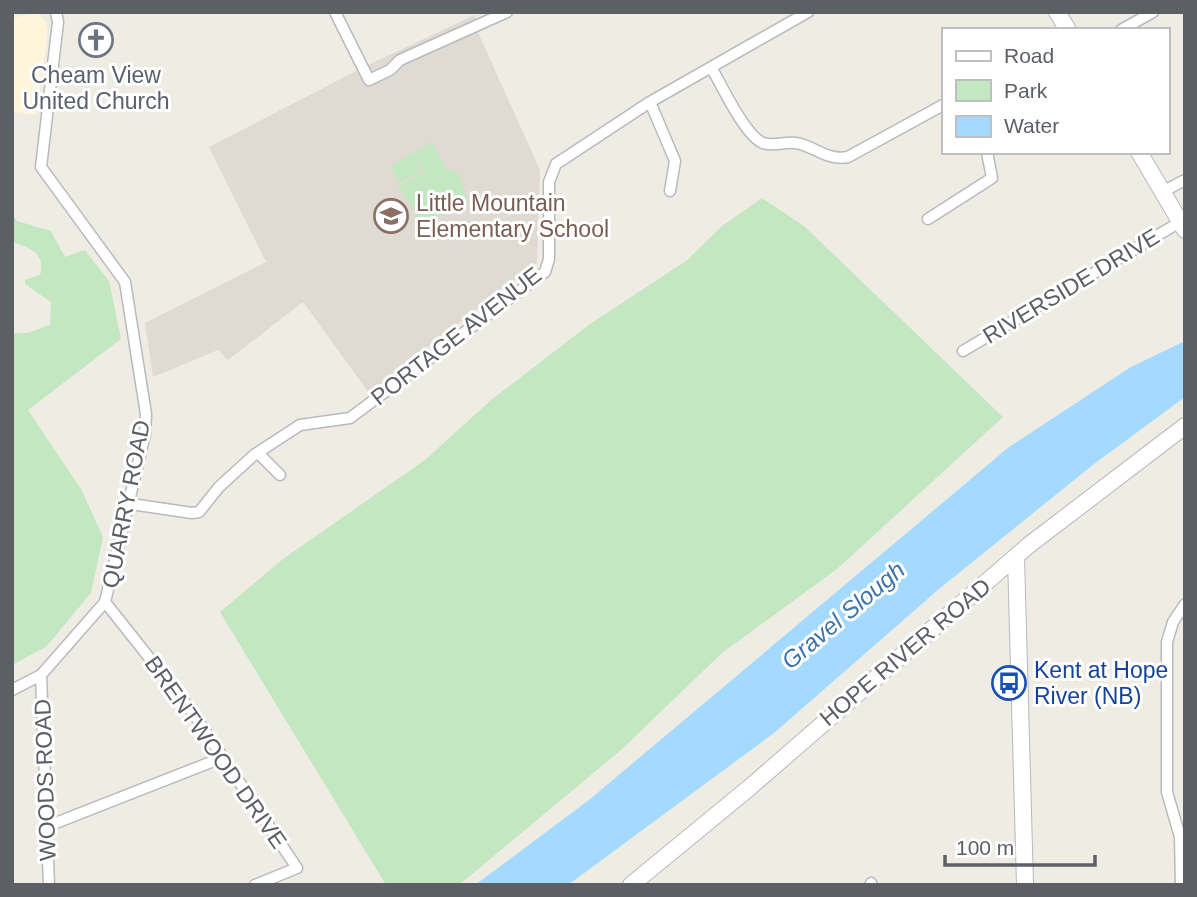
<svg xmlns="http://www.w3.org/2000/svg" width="1197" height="897" font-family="Helvetica,sans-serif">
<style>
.commercial{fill:#fef5da}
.education{fill:#dfdbd2}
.green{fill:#c2e7c1}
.water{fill:#a4daff}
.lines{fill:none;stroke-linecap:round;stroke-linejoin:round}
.street-casing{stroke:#b7babe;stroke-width:13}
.secondary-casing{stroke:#b6b9be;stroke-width:18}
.street{stroke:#fff;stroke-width:10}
.secondary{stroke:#fff;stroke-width:16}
.labels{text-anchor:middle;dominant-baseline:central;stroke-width:6;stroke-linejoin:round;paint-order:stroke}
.worship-label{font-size:23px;fill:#5b616d;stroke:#fff}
.education-label{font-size:23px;fill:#785e54;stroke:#fff;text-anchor:start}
.street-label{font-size:23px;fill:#5c6065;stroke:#fff}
.transit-label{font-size:23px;fill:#164399;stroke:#fff;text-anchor:start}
.water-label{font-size:24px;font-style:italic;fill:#3d75aa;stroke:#fff}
</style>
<rect width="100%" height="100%" fill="#efece4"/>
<path class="commercial" d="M37 13 46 22 48 31 36 115 12 112V18Z"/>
<path class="education" d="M475 15 476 28 540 170 537 263 369 393 303 302 228 360 218 350 153 377 145 323 266 262 209 147 366 66Z"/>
<path class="green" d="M432 142 446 169 459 174 467 197C457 212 435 221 418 217L398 186 424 173 414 155 421 172 399 183 391 166Z
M762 198 804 226 1003 417 837 569 722 653 621 750 459 885H386L220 612 283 559 425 460 491 400 590 324 686 261 722 226Z
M12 213 17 221 51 231 65 257 85 250 109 281 121 339 28 410 81 489 103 537 91 593 46 647 12 665V333H27L50 325 51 302 25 284V280L40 275C46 254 30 247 12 242Z"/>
<path class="water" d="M1185 341V397L1094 464 939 589 774 733 568 885H475L589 800 1009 447 1131 367Z"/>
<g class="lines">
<g class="street-casing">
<path id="street" d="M335 12 369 80 390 70 400 60 507 12
M1121 30 1153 12
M711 67C721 84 745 136 763 143 775 147 785 141 796 143 815 146 826 161 848 157L943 105
M650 102 675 161 670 191
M1162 192 1185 180
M928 219 992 178 987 152
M963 351 1180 222
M258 453 280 475
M131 504 192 513 199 512 219 487 254 455 300 425 350 418 545 272 549 259V182L556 164 650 102 808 12
M105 602 193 713 297 868 255 885
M41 675 49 885
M12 690 41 675 105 602 145 434 146 414 125 282 41 167 58 22 56 12
M48 826 224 757
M871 883 872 885
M1181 885 1180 837 1167 792V642L1173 622 1185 604"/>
</g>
<g class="secondary-casing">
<path id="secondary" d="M1057 12 1068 30
M1139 152 1185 230
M1016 557 1025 885
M631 885 749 788 1029 545 1185 426"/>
</g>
<use href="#street" class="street"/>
<use href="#secondary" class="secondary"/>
</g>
<defs>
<g id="church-ring" transform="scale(1.75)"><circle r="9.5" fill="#fff" stroke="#6b7280" stroke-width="1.5"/><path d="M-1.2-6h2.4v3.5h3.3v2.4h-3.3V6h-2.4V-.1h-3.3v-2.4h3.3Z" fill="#6b7280"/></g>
<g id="school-ring" transform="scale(1.75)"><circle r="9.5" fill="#fff" stroke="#8d6e63" stroke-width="1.5"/><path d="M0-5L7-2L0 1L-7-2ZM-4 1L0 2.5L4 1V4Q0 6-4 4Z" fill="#8d6e63"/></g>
<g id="bus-ring" transform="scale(1.75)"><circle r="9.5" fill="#fff" stroke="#1a4fb4" stroke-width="1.5"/><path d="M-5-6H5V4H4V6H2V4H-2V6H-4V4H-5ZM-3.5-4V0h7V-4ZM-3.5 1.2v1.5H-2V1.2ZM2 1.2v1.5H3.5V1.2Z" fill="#1a4fb4"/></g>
</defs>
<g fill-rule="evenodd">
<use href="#church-ring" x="96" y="40"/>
<use href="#school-ring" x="391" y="216"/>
<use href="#bus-ring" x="1009" y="683"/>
</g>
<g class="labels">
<g class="worship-label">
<text x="96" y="75">Cheam View<tspan x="96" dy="26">United Church</tspan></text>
</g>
<g class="education-label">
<text x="416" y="203">Little Mountain<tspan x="416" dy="26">Elementary School</tspan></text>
</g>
<g class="street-label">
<text transform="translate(1071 286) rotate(-31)">RIVERSIDE DRIVE</text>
<text transform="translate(456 336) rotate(-38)">PORTAGE AVENUE</text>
<text transform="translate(126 504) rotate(-79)">QUARRY ROAD</text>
<text transform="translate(905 652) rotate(-40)">HOPE RIVER ROAD</text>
<text transform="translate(216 752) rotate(55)">BRENTWOOD DRIVE</text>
<text transform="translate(45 780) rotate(-92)">WOODS ROAD</text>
</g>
<g class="transit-label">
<text x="1034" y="670">Kent at Hope<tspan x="1034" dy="26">River (NB)</tspan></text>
</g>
<g class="water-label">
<text transform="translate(843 615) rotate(-40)">Gravel Slough</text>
</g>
</g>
<rect width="1197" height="897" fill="none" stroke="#5c6065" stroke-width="28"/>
<rect x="942" y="28" width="228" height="126" fill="#ffffff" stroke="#bebfc1" stroke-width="2"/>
<rect x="956" y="51" width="35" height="10" fill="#ffffff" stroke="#bebfc1" stroke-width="2"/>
<text x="1004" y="63" font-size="21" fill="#5c6065">Road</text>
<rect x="956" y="80" width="35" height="21" fill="#c2e7c1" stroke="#bebfc1" stroke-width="2"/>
<text x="1004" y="98" font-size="21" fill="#5c6065">Park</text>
<rect x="956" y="116" width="35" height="21" fill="#a4daff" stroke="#bebfc1" stroke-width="2"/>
<text x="1004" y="133" font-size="21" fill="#5c6065">Water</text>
<path d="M945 855v10h150v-10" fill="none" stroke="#5c6065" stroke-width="3.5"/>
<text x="956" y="855" font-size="21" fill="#5c6065" stroke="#ffffff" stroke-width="5" paint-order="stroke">100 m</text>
</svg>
